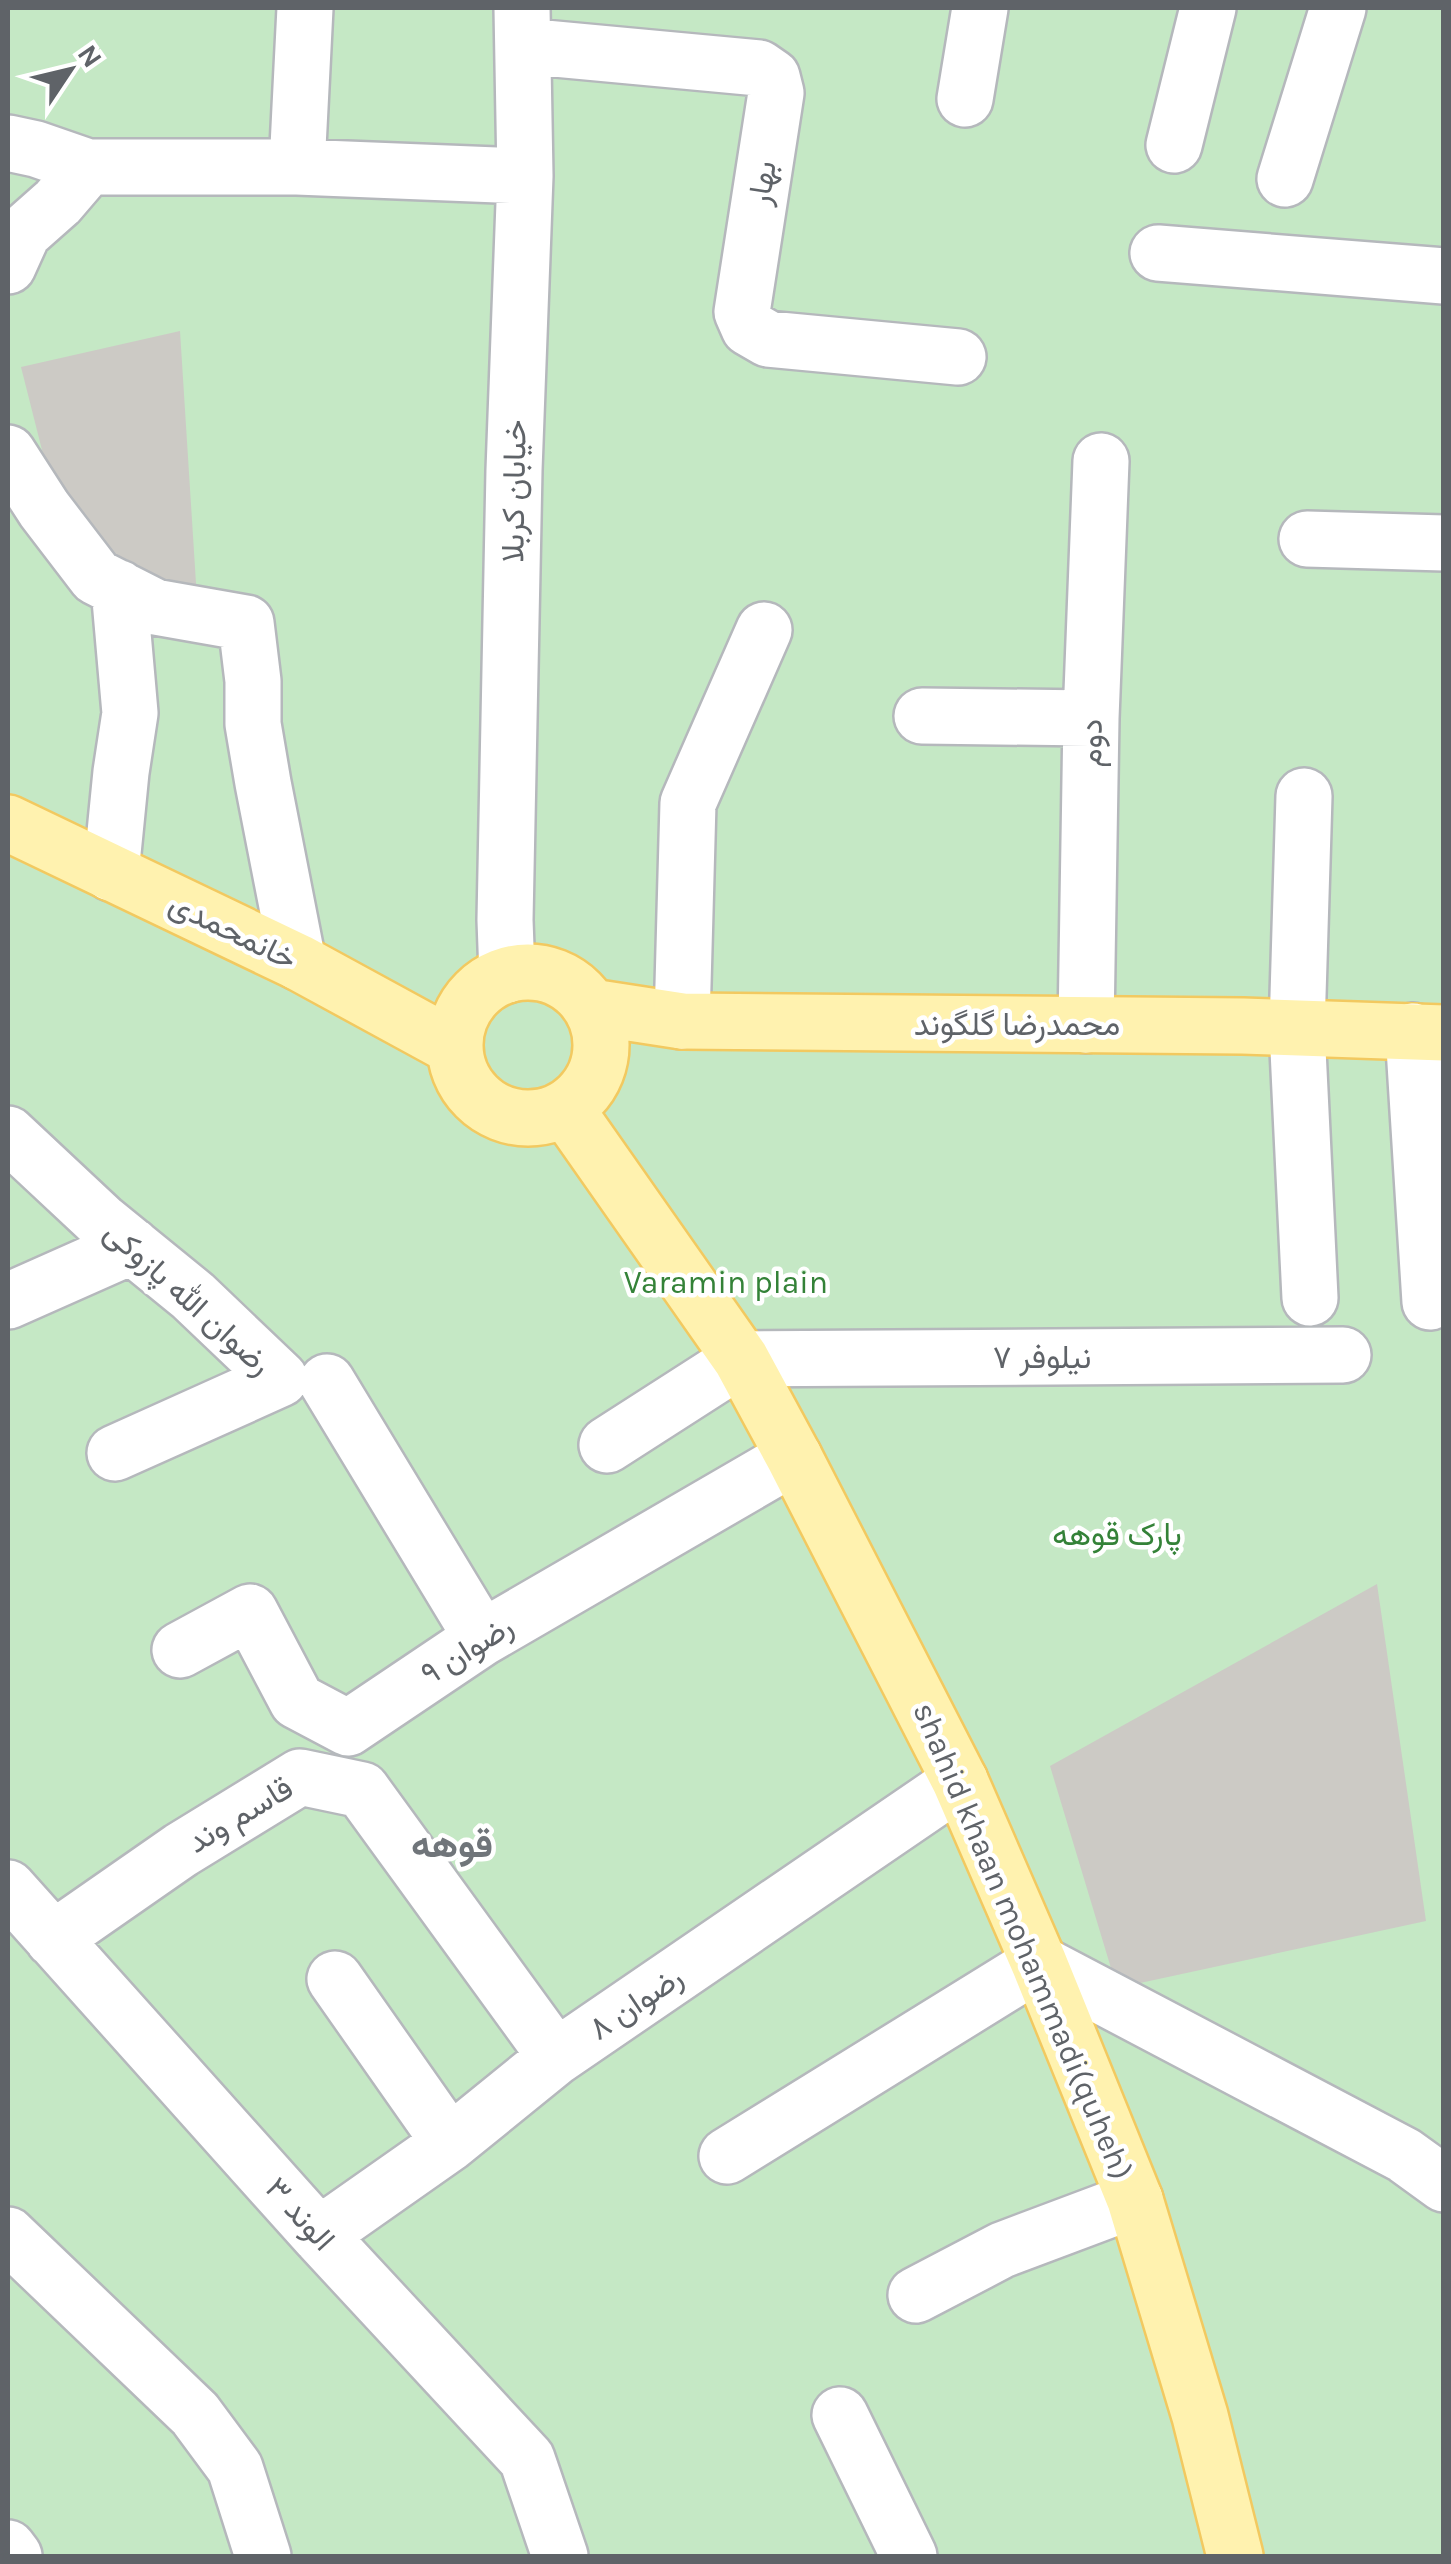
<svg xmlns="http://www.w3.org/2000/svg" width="1451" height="2564" font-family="Karla,Vazirmatn,sans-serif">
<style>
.green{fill:#c5e8c5}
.building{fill:#cccac5}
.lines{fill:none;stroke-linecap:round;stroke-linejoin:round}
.minor-casing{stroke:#b5b8bc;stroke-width:60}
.major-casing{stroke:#f2c960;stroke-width:60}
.minor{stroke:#fff;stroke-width:55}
.major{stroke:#fff2af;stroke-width:55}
.labels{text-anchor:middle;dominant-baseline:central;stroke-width:9;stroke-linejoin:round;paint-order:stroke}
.street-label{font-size:32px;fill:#5f6368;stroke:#fff}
.park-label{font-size:32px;fill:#348238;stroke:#fff}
.quarter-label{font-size:38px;font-weight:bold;fill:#70757a;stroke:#fff}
</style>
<rect width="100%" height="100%" fill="#f1efe8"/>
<path class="green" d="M8 8H1443V2556H8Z"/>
<path class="building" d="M180 331 197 599 138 577 102 548 73 509 44 458 21 367Z
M1377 1584 1426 1921 1117 1988 1050 1766Z"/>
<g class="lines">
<g class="minor-casing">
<path id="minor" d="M523 46 759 68 772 77 776 93 742 312 749 328 768 339 958 357
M965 99 980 8
M8 143 36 149 88 167H297L525 176
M1174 145 1208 8
M297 167 305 8
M1285 179 1338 8
M1158 253 1444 276
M8 266 23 233 58 202 88 167
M8 453 44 509 96 577 155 607 246 623 253 681V724L263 783 298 962
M1307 539 1444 543
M922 716 1091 718
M1304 796 1297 1029 1310 1298
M111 873 121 772 130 713 119 588
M507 975 505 920 514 470 525 176 522 8
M682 1021 688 803 764 630
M1086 1025 1091 718 1101 461
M1413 1031 1430 1302
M8 1134 101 1221 193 1296 280 1379 115 1453
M8 1301 132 1246
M327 1382 482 1638
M607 1445 741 1359 1343 1355
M180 1650 250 1612 297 1701 348 1728 482 1638 794 1457
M8 1888 319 2235 527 2459 560 2556
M53 1939 181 1850 300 1777 362 1790 556 2057
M335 1979 450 2143
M727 2156 1039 1963 1404 2155 1444 2184
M8 2235 195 2414 235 2468 263 2556
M319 2235 450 2143 556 2057 960 1781
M916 2295 1002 2250 1135 2200
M840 2415 909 2556
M8 2548 14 2556"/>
</g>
<g class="major-casing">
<path id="major" d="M8 823 298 962 454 1047
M455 1045a73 73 0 1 1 146 0a73 73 0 1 1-146 0Z
M591 1007 682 1021 1243 1026 1444 1033
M565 1108 741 1359 794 1457 960 1781 1039 1963 1135 2200 1200 2416 1235 2556"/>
</g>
<use href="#minor" class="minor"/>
<use href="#major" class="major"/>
</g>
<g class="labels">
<g class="street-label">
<text transform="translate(762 183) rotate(-81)">بهار</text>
<text transform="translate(514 491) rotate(-89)">خیابان کربلا</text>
<text transform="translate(1091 743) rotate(-89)">دوم</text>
<text transform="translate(233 931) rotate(26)">خانمحمدی</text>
<text x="1017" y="1024">محمدرضا گلگوند</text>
<text transform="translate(188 1298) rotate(42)">رضوان الله پازوکی</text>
<text x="1042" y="1357">نیلوفر ۷</text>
<text transform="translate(467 1650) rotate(-32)">رضوان ۹</text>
<text transform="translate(240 1815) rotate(-31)">قاسم وند</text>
<text transform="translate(1023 1941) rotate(67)">shahid khaan mohammadi(quheh)</text>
<text transform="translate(636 2003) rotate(-34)">رضوان ۸</text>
<text transform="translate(300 2214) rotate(48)">الوند ۳</text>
</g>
<g class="park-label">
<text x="726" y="1282">Varamin plain</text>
<text x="1117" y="1534">پارک قوهه</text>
</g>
<g class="quarter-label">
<text x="452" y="1844">قوهه</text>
</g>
</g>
<rect width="1451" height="2564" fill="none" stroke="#5f6368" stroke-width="20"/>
<g transform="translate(70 70) rotate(55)" stroke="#ffffff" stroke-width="8" paint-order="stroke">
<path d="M0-8L18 38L0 25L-18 38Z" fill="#5f6368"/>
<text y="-15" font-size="28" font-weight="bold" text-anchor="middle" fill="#5f6368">N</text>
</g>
</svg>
